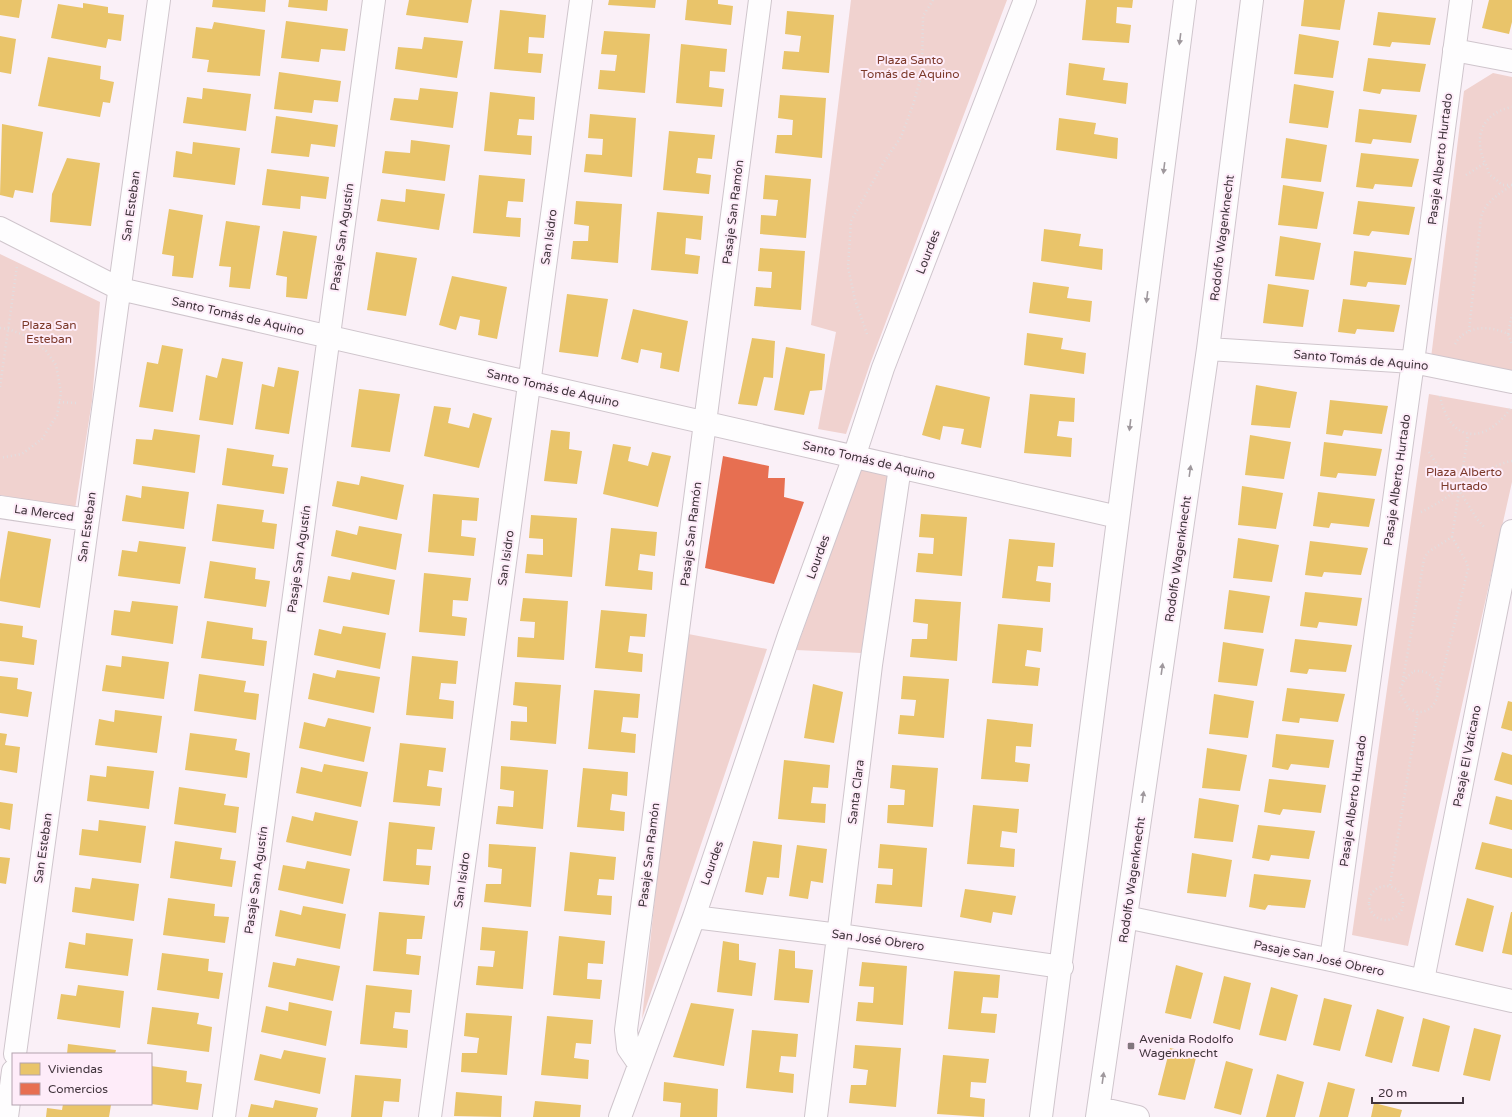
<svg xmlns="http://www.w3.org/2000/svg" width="1512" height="1117" font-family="'Varela Round',sans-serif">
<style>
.green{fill:#f0d2cf}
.homes{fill:#e9c46a}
.shops{fill:#e76f51}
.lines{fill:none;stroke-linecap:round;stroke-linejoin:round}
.minor-casing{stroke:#cfc5cc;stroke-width:24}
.path{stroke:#e1dee0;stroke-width:2.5;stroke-dasharray:1 3;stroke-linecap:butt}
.minor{stroke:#fefdfe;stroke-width:22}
.oneway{fill:#9f989d}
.poi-dot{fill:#81767d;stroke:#feecf9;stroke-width:1.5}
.labels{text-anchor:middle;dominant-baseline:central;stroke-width:4;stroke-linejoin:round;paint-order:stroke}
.park-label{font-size:12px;fill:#7c392a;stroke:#feecf9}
.street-label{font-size:12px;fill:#40343c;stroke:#feecf9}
.poi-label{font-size:12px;fill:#40343c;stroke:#feecf9;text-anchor:start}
</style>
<rect width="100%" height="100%" fill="#faf0f7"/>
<path class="green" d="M851 0H1007L870 364 846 434 818 429 836 332 811 325Z
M1493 73 1512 77V371L1431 358 1464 91Z
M0 254 100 302 92 401 75 509 0 495Z
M1429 394 1512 409V482L1408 946 1352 935Z
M863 464 888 472 861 653 796 650Z
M683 633 767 649 642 1019Z"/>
<path class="homes" d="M0 0H22L19 18 0 15Z
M213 0H266L265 12 212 7Z
M289 0H328L327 11 288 7Z
M409 0H472L468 23 406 15Z
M609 0H656L655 8 608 5Z
M687 0H718V4L733 6 731 25 685 20Z
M1086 0H1133L1132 8 1117 7 1116 23 1131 25 1129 43 1082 40Z
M1304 0H1345L1340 30 1301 26Z
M1489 0H1512V22L1509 34 1482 28Z
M83 3 108 7V13L124 15 121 41 108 39 106 48 51 38 58 4 83 8Z
M500 10 546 15 544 38 529 37 528 53 543 54 541 73 494 69Z
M787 11 834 15 829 73 782 69 784 51 799 52 801 36 785 34Z
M1378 12 1436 18 1430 45 1392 42 1390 47 1373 45Z
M286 21 348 29 345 51 321 49 319 62 281 58Z
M214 22 265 30 260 76 207 72 209 60 192 58 196 27 212 29Z
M604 31 650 34 645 93 598 89 600 70 615 71 617 55 601 54Z
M1299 34 1339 41 1333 78 1294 74Z
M0 36 16 39 11 74 0 72Z
M424 37 463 41 457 78 395 69 398 47 422 49Z
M681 44 727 49 725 72 710 71 709 87 724 89 722 107 676 103Z
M48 57 101 66 100 79 114 82 110 103 103 102 100 117 38 106Z
M1368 58 1426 64 1420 92 1382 89 1380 94 1363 91Z
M1069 63 1105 68 1103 80 1128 83 1126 104 1066 95Z
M279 72 341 81 338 102 314 100 312 113 274 109Z
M1294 84 1334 91 1328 128 1289 123Z
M203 88 251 94 246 131 183 123 187 97 202 99Z
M420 88 458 92 453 128 390 120 394 98 418 100Z
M490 92 535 97 534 120 519 119 517 135 532 136 531 155 484 151Z
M780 95 826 98 822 158 775 153 777 135H792L793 120 778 118Z
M1359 109 1417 115 1411 143 1373 139 1371 144 1355 142Z
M590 114 636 118 632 177 584 172 586 154 602 155 603 139 588 138Z
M276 116 338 125 335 147 311 144 309 157 271 153Z
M1059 118 1096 123 1094 134 1118 138 1117 159 1056 150Z
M2 124 43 132 33 193 15 190 13 198 0 195Z
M669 131 715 135 712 159 698 158 696 173 711 175 709 194 663 190Z
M1286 138 1327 145 1321 182 1281 178Z
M411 140 450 145 445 181 382 173 385 151 410 153Z
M193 142 240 148 235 185 173 177 176 151 192 154Z
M1361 153 1419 159 1412 187 1375 184 1373 189 1356 187Z
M67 158 100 163 91 226 50 222 52 194Z
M267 169 329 177 326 199 301 196 300 209 262 205Z
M479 175 525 179 523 202 508 201 506 217 521 218 520 237 473 233Z
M765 175 811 179 806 238 760 234 761 215 776 216 778 200 763 199Z
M1283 185 1324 192 1317 229 1278 225Z
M406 189 445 194 439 230 377 221 381 199 405 202Z
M576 201 622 204 618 263 571 259 573 241H588L589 226 574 224Z
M1358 201 1415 207 1409 235 1372 231 1369 236 1353 234Z
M169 209 203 215 193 278 172 276 174 256 162 254Z
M657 212 703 216 701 240 686 238 685 254 700 256 698 274 651 270Z
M226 221 260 226 250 289 229 287 231 267 219 266Z
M1044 229 1081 234 1079 246 1103 249 1102 270 1041 261Z
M283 231 317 236 307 299 286 297 287 277 276 275Z
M1280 236 1321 243 1314 280 1275 276Z
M760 248 805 251 801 310 754 306 756 287 771 288 772 272 758 271Z
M1354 251 1412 258 1406 285 1368 282 1366 287 1350 285Z
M376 252 417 258 406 316 367 310Z
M452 276 507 287 497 339 478 335 480 320 460 316 456 330 439 325Z
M1033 282 1069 287 1067 298 1092 301 1090 322 1029 313Z
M1268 284 1309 290 1303 327 1263 323Z
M567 294 608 299 598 357 559 352Z
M1343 299 1400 305 1394 332 1357 329 1355 334 1338 332Z
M633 309 688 321 679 372 660 368 662 353 641 349 638 363 621 359Z
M1027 333 1063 338 1061 349 1086 353 1084 374 1024 365Z
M752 338 775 341 773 378 764 377 757 406 738 404Z
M162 345 183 349 173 412 139 407 147 362 158 364Z
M786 347 825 354 822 390 810 391 804 415 774 410Z
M222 358 243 362 233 425 199 420 206 375 217 378Z
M278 367 299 371 289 434 255 429 262 384 274 387Z
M936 385 990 397 981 448 961 444 964 429 943 426 940 440 922 435Z
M1256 385 1297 392 1290 428 1251 425Z
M359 389 400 394 390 452 351 447Z
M1030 394 1075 398 1074 422 1059 421 1057 436 1072 438 1071 457 1024 453Z
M1330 400 1388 406 1382 434 1344 430 1342 436 1326 434Z
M434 406 451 408 448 423 469 428 473 413 492 418 479 468 424 456Z
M154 429 200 435 195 473 133 464 136 439 152 440Z
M551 430 570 432 569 449 582 451 577 484 544 481Z
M1250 435 1291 442 1284 479 1245 475Z
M1324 442 1382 449 1376 476 1338 473 1336 478 1320 476Z
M613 444 631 447 628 461 648 466 652 452 671 456 658 507 603 494Z
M227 448 274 455 272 466 288 468 284 494 222 485Z
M361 476 404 485 397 520 332 506 337 481 359 485Z
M142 486 189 492 184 529 122 521 126 495 141 498Z
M1242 486 1283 493 1276 529 1238 525Z
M1318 492 1375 499 1369 527 1331 523 1329 528 1313 526Z
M433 494 479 498 477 521 462 520 461 536 476 538 474 556 428 552Z
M217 504 264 510 262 522 277 524 274 549 212 541Z
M921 514 967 517 962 576 916 572 918 553 933 554 934 538 919 537Z
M531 515 577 518 572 577 525 573 527 554 543 555V539L529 538Z
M359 526 402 534 396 570 331 556 336 530 357 535Z
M611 528 657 532 655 556 640 554 638 570 653 572 652 590 605 586Z
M8 531 51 539 40 608 0 601V580Z
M1238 538 1279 545 1272 582 1233 578Z
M1009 539 1055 543 1053 567 1038 566 1036 581 1051 583 1050 602 1002 598Z
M139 541 186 547 180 584 118 576 122 550 137 552Z
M1310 541 1368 548 1361 575 1324 572 1322 577 1305 575Z
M210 561 256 568 255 579 270 581 266 607 204 598Z
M352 572 395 580 389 615 323 602 328 576 350 580Z
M424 573 471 578 468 601 453 600 452 616 467 618 465 636 419 632Z
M1229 590 1270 596 1263 633 1224 629Z
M1305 592 1362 598 1357 626 1319 622 1317 628 1300 626Z
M523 598 568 601 564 660 517 657 518 637 534 638 535 622 520 621Z
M915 599 961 602 957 661 910 657 912 639H927L928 624 913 622Z
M132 601 178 606 173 644 111 635 114 610 130 612Z
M601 610 647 614 645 637 630 636 628 652 643 654 642 672 595 668Z
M207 621 253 628 252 639 267 641 264 666 201 658Z
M0 623 23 626 22 637 37 640 34 665 0 661Z
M998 624 1043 628 1041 652 1027 650 1025 666 1040 668 1038 686 992 683Z
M343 626 386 633 380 669 314 655 319 629 341 634Z
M1295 639 1352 645 1346 672 1309 669 1307 674 1290 672Z
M1223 642 1264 649 1257 686 1218 682Z
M122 656 169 662 164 699 102 691 106 665 121 667Z
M412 656 458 661 456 684 441 683 439 699 454 701 453 719 406 715Z
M337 670 380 677 374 713 308 699 313 673 335 678Z
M199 674 246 681 244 692 259 694 256 720 194 711Z
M0 676 18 678 17 689 32 692 28 717 0 713Z
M903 676 949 679 944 738 898 734 900 715 914 716 916 700 901 699Z
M515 682 561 685 556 744 510 740 511 721 527 722V707L513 705Z
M813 684 843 692 834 743 804 738Z
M1287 688 1345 694 1338 722 1300 718 1299 723 1282 721Z
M594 690 640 694 638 718 623 717 621 732 636 734 635 753 588 749Z
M1214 694 1254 701 1248 738 1209 734Z
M1508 701 1512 702V731L1501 728Z
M115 710 162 716 157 753 95 745 99 719 114 722Z
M328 718 371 727 364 762 299 748 304 722 325 727Z
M987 719 1033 724 1031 747 1016 746 1015 762 1030 764 1028 782 981 779Z
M0 733 7 734 5 745 20 747 17 773 0 770Z
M190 733 237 739 235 750 250 753 247 778 185 770Z
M1276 734 1334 740 1329 768 1291 764 1288 770 1272 767Z
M400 743 446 748 443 772 429 770 427 786 442 788 440 806 393 802Z
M1207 748 1247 755 1240 791 1202 788Z
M1502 752 1512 755V785L1494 780Z
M784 760 830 765 828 788 813 787 811 803 826 804 825 823 778 819Z
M324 764 368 772 361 807 296 793 301 767 322 772Z
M892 765 938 768 933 827 887 823 888 805H904L905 790 890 788Z
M107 766 154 771 149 809 87 801 90 775 106 777Z
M501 766 548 770 543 829 496 824 498 806 513 807 514 791 500 789Z
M583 768 628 772 627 796 612 794 610 810 625 812 624 831 577 827Z
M1269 779 1326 785 1321 813 1283 809 1280 815 1264 812Z
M179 787 226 794 224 805 239 807 236 833 174 824Z
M1496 796 1512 800V830L1489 824Z
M1199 798 1239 805 1233 842 1194 838Z
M0 802 13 804 10 830 0 828Z
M973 805 1019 809 1017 833 1002 831 1000 847 1015 849 1014 867 967 864Z
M315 812 358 821 351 856 286 842 292 816 313 821Z
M99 820 146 826 141 863 79 855 82 829 98 831Z
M389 822 435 827 432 850 417 849 416 865 431 866 429 885 383 881Z
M1258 825 1315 831 1309 859 1271 855 1269 861 1252 858Z
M175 841 222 848 220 859 236 861 232 887 170 878Z
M753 841 782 845 779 878 767 877 763 895 745 892Z
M1482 842 1512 849V878L1475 869Z
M489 844 536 847 531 907 484 902 486 884H501L502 869 488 867Z
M880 844 927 848 922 907 875 903 877 884 892 885 893 869 878 868Z
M797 845 827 849 823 883 811 881 808 899 789 896Z
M570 852 616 857 614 880 599 879 597 895 612 896 611 915 564 911Z
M1192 853 1232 860 1226 897 1187 893Z
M0 857 10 858 6 884 0 883Z
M307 861 350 869 343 904 278 890 283 865 305 869Z
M1254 874 1311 880 1305 908 1268 905 1265 910 1249 907Z
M92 878 139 884 134 921 72 912 75 887 90 889Z
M965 889 1016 896 1012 915 993 912 991 923 960 917Z
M168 898 215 904 214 916 229 917 225 943 163 935Z
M1467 898 1494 906 1483 952 1455 945Z
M303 906 346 914 340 949 275 936 280 910 301 915Z
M379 912 425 916 422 939H407L406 954 421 956 419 975 373 971Z
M1511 912H1512V955L1502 953Z
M482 927 528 931 523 989 476 985 478 966 493 967 495 951 480 950Z
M86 933 133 939 128 976 65 968 69 942 85 945Z
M559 936 605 941 603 964 588 963 587 979 602 980 600 999 553 995Z
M723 941 739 944V960L756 963 752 996 717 992Z
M779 949 795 951V968L813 970 809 1003 774 1000Z
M162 953 209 959 208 971 223 973 219 999 157 990Z
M297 958 340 966 333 1001 268 987 273 962 295 966Z
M862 962 907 966 903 1025 856 1021 858 1002 873 1003 874 987 859 986Z
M1176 965 1203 973 1191 1019 1165 1013Z
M954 971 1000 975 998 998 983 997 981 1013 997 1014 995 1033 948 1029Z
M1224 976 1251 983 1240 1030 1213 1023Z
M78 985 124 991 120 1028 57 1019 61 994 76 996Z
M366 985 412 990 410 1013 395 1012 393 1028 408 1030 407 1048 360 1044Z
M1271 987 1298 995 1286 1041 1259 1035Z
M1324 998 1352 1005 1340 1051 1313 1045Z
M289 1002 332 1011 326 1046 261 1032 266 1006 288 1011Z
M691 1003 734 1009 724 1066 673 1057Z
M152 1007 199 1013 197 1024 212 1027 209 1052 147 1044Z
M1377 1009 1404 1017 1392 1063 1365 1056Z
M466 1013 512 1016 507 1075 461 1072 462 1053H477L479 1038 464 1036Z
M547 1016 593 1020 591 1044 576 1043 574 1058 589 1060 588 1079 541 1075Z
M1423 1018 1450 1026 1439 1072 1412 1066Z
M1474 1028 1501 1035 1490 1081 1463 1075Z
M752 1030 798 1034 796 1057 781 1056 779 1072 794 1074 793 1093 746 1088Z
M68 1044 116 1050 115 1054H67Z
M855 1045 901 1048 896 1107 849 1103 851 1085H866L868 1070 853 1068Z
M1170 1048 1197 1054 1185 1100 1158 1095Z
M284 1050 326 1058 320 1094 254 1080 260 1054 281 1059Z
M943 1055 989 1059 986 1083 971 1082 970 1097 985 1099 984 1117 937 1114Z
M1226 1061 1253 1069 1241 1115 1214 1108Z
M151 1066 187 1071 186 1082 202 1084 198 1110 151 1104Z
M1277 1074 1304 1082 1295 1117H1266Z
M355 1075 401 1079 399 1102 384 1101 382 1117H351Z
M664 1082 718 1089 717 1117H680L681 1103 663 1101Z
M1328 1082 1355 1089 1348 1117H1319Z
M456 1092 502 1096 501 1117 454 1116Z
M275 1100 318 1108 316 1117H248L251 1104 273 1108Z
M535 1101 581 1105 580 1117H533Z
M1374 1103 1402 1110 1400 1117H1371Z
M63 1104 111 1105 109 1117H46L47 1108 62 1110Z"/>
<path class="shops" d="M723 456 769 466 768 478H785L784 497 804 502 774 584 705 568Z"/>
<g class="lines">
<g class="minor-casing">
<path id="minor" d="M1454 50 1512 61
M0 228 120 289 1118 517
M1208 349 1413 362 1512 382
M0 507 88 520
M694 917 839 935 1062 967
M1126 917 1331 960 1512 1001
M1331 960 1413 362 1461 0
M1423 980 1512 531
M15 1054 159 0
M639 1064 628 1048 626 1030 760 0
M1099 1108 1138 1117
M7 1117 13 1071
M224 1117 374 0
M430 1117 581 0
M620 1117 694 917 789 635 854 457 883 368 1025 0
M816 1117 871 665 900 467
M1041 1117 1185 0
M1097 1117 1208 349 1252 0"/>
</g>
<path class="path" d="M1466 175 1485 163
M1512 185H1502C1498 181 1494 178 1490 175 1488 172 1487 167 1485 163 1473 137 1482 113 1512 107
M0 328 8 329 24 335 46 351 56 365 61 393 57 415 42 439 22 454 0 458
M1469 331 1481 217C1486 201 1499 194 1512 185
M867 334 855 300 848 267 851 221 884 162 901 137 913 105 922 73 923 16 933 0
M1508 334 1512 314
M1455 344C1466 325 1490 325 1508 334L1512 345
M0 387 17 266
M1440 396C1449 442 1484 446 1510 409
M59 402 77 403
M1429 452 1447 480 1459 490 1477 519 1485 528
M1421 512C1452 498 1480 467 1512 461
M1452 537 1468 435
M1414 671C1418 671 1424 671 1427 673 1445 682 1439 713 1418 712 1415 712 1411 709 1409 709L1399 691 1405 679Z
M1402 685 1424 559 1428 552 1452 537 1467 563 1468 569 1438 691
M1390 885 1418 712
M1369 903a17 17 0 1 1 34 0a17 17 0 1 1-34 0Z"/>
<use href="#minor" class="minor"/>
</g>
<defs><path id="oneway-solid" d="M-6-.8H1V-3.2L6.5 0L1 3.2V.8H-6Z"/></defs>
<g class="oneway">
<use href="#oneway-solid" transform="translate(1180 39) rotate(97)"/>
<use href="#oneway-solid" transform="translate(1164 168) rotate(97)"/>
<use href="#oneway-solid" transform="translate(1147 297) rotate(97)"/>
<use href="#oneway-solid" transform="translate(1130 425) rotate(97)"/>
<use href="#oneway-solid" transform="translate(1190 471) rotate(-82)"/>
<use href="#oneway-solid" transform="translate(1162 669) rotate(-82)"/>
<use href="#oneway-solid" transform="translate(1143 797) rotate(-82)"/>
<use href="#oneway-solid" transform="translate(1103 1078) rotate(-82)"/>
</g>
<rect class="poi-dot" x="1127" y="1042" width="8" height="8" rx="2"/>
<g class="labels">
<g class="park-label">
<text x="910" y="60">Plaza Santo<tspan x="910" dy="14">Tomás de Aquino</tspan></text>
<text x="49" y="325">Plaza San<tspan x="49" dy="14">Esteban</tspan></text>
<text x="1464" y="472">Plaza Alberto<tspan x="1464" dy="14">Hurtado</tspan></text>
</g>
<g class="street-label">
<text transform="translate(1440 159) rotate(-83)">Pasaje Alberto Hurtado</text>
<text transform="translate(131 206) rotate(-82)">San Esteban</text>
<text transform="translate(733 212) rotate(-83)">Pasaje San Ramón</text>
<text transform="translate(342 237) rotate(-82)">Pasaje San Agustín</text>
<text transform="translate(549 237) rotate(-82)">San Isidro</text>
<text transform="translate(1222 238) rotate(-83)">Rodolfo Wagenknecht</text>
<text transform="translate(928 252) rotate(-69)">Lourdes</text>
<text transform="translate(238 316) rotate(13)">Santo Tomás de Aquino</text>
<text transform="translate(1361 360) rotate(5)">Santo Tomás de Aquino</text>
<text transform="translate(553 388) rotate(13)">Santo Tomás de Aquino</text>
<text transform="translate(869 460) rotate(13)">Santo Tomás de Aquino</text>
<text transform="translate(1397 480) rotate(-82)">Pasaje Alberto Hurtado</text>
<text transform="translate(44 513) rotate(8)">La Merced</text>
<text transform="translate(87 527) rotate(-82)">San Esteban</text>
<text transform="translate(691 534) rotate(-83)">Pasaje San Ramón</text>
<text transform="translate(818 557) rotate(-70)">Lourdes</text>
<text transform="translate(506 558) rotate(-82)">San Isidro</text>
<text transform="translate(299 559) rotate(-82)">Pasaje San Agustín</text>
<text transform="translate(1178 559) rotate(-82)">Rodolfo Wagenknecht</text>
<text transform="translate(1467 756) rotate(-79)">Pasaje El Vaticano</text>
<text transform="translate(856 792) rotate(-83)">Santa Clara</text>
<text transform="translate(1353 801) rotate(-82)">Pasaje Alberto Hurtado</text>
<text transform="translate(43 848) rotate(-82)">San Esteban</text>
<text transform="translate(649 855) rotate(-83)">Pasaje San Ramón</text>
<text transform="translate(712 863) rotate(-71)">Lourdes</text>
<text transform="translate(256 880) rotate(-82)">Pasaje San Agustín</text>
<text transform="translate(462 880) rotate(-82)">San Isidro</text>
<text transform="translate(1132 880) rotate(-82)">Rodolfo Wagenknecht</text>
<text transform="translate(878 940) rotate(8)">San José Obrero</text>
<text transform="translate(1319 958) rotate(12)">Pasaje San José Obrero</text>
</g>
<g class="poi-label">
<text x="1139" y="1039">Avenida Rodolfo<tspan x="1139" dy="14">Wagenknecht</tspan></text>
</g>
</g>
<rect x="12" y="1053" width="140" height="52" fill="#feecf9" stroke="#b2a2ad"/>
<rect x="20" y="1063" width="20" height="12" fill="#e9c46a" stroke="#b2a2ad"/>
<text x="48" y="1073" font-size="12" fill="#40343c">Viviendas</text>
<rect x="20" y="1083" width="20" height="12" fill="#e76f51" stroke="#b2a2ad"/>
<text x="48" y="1093" font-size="12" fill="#40343c">Comercios</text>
<path d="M1372 1097v6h91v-6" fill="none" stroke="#40343c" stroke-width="2"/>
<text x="1378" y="1097" font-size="12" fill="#40343c" stroke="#feecf9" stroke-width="3" paint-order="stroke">20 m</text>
</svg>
